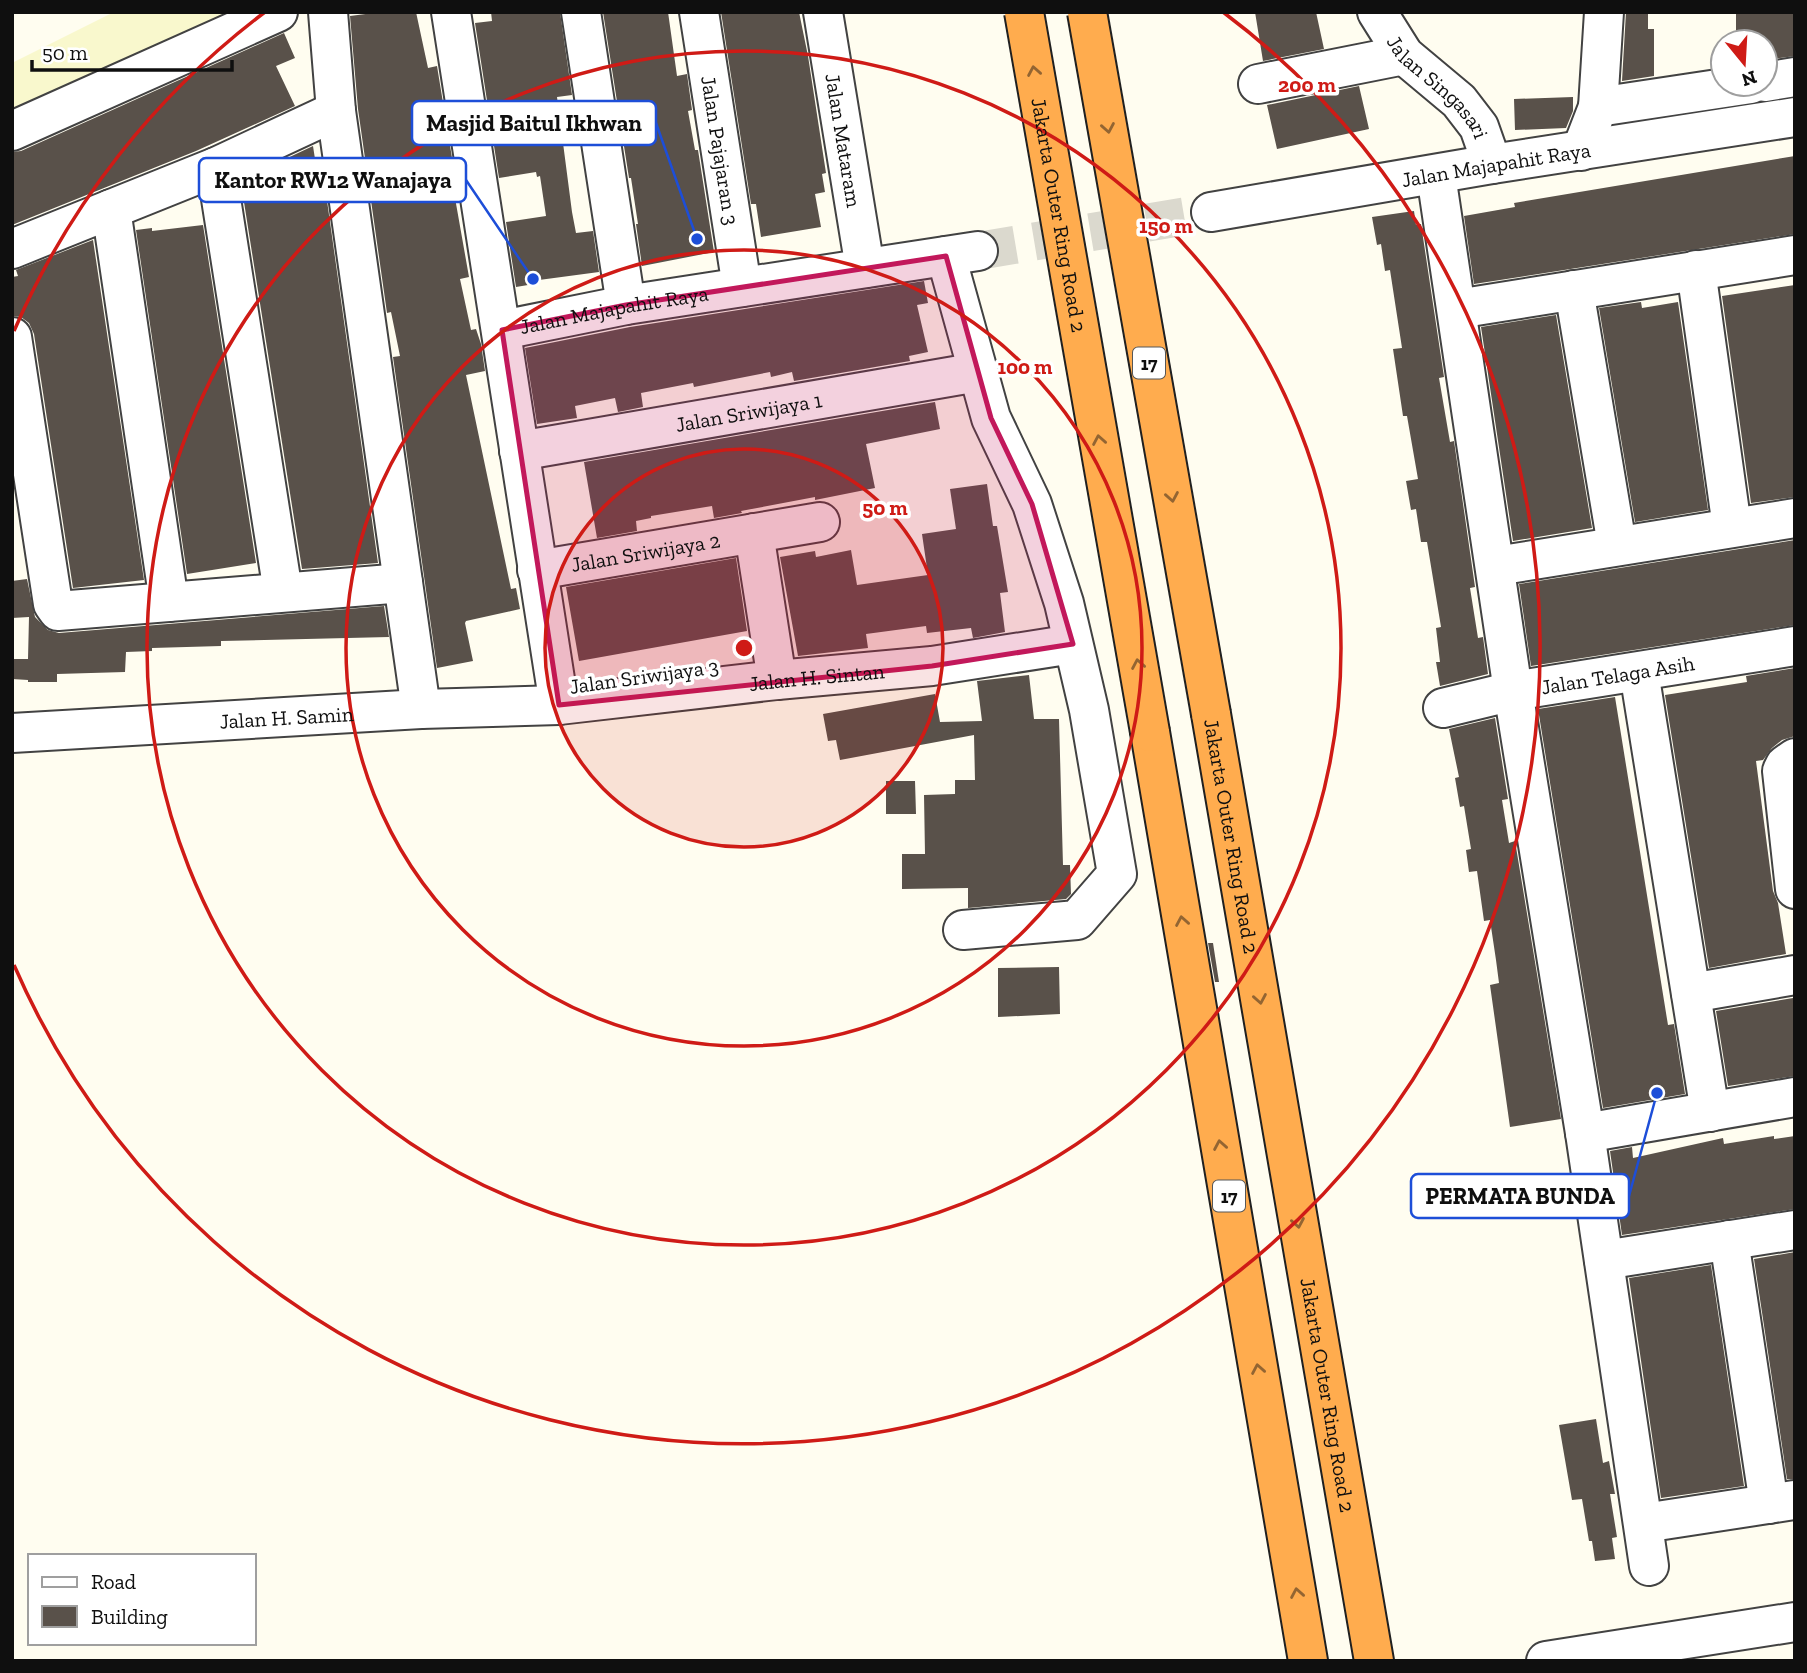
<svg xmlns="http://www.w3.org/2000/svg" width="1807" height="1673" font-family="'Zilla Slab',serif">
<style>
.farmland{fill:#f9f8cd}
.building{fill:#59514a}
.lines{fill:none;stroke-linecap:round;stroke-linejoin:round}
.minor-tunnel{stroke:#dbd9ce;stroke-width:38;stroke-dasharray:38 19;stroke-linecap:butt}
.minor-casing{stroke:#424242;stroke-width:42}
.highway-casing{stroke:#202020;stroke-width:42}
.minor{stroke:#fff;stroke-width:38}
.highway{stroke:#ffac4e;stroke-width:38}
.highway-bridge-casing{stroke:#202020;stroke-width:42;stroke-linecap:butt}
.highway-bridge{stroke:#ffac4e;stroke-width:38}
.oneway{stroke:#936532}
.marked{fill:#c2185b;fill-opacity:0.2;stroke:#c2185b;stroke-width:5;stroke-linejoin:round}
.ring{fill:none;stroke:#cf1b16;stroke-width:3.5}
.labels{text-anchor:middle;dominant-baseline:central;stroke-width:7;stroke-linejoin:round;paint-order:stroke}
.shield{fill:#fff;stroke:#575757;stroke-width:2}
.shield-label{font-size:19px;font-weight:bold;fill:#0f0f0f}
.street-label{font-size:21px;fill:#0f0f0f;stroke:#fff}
.centre{fill:#cf1b16;stroke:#fff;stroke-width:3.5}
.ring-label{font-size:21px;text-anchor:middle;font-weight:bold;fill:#cf1b16;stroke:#fff;stroke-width:7;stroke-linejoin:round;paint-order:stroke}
.leader{fill:none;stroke:#1d4ed8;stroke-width:2.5}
.callout-dot{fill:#1d4ed8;stroke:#fff;stroke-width:2.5}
.callout{fill:#fff;stroke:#1d4ed8;stroke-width:2.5}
.callout-label{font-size:23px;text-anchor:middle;font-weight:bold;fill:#0f0f0f}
</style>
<rect width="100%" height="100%" fill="#fffdf0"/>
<path class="farmland" d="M114 12H251L12 125V63Z"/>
<path class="building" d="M381 12H416L428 68 437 66 453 164H449L469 277 460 279 471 330 476 329 481 344 485 371 466 375 511 589 516 588 520 609 466 621 465 623 473 661 437 668 393 357 400 356 391 312 387 313 358 109 350 16Z
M491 12H560L572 95 557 97 572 212 576 233 593 231 599 272 539 280 540 283 516 287 506 222 546 216 540 176 537 177 536 172 499 178 475 23 492 21Z
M603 12H668L677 76 687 74 692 110 688 111 695 150H698L714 252 642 266 636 224H638L631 178H629Z
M721 12H799L808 56 826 173 822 174 825 192 815 194 821 227 761 237 756 204H751Z
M1255 12H1316L1324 49 1263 61Z
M1626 12H1648V29H1654V76L1622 81Z
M1736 12H1795V56L1765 60V42H1736Z
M284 33 295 58 276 66 295 106 196 151 12 225V152L21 151Z
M1359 86 1369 129 1277 149 1267 105Z
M1573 97V111L1566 128 1515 130 1514 99Z
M313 146 315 159 321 158 378 563 302 569 241 183H245V178Z
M1795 156V234L1474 284 1464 216 1515 207 1514 203Z
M1414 211 1416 225 1421 224 1444 377 1439 378 1450 442 1454 441 1475 587 1470 588 1478 638 1483 637 1488 674 1440 686 1436 662H1440L1436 628 1441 627 1427 542H1421L1416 509 1411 510 1406 481 1418 479 1407 416H1403L1393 349 1402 348 1390 270 1385 271 1381 244 1377 245 1372 217Z
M203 225 256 563 187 574 136 230 152 228V231Z
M93 240 144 580 73 588 34 334 29 323 21 317 13 316 12 277 18 276 16 270Z
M924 281 928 303 917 305 928 352 909 356 910 361 794 381 792 372 771 377 770 372 694 387 693 383 641 393 643 407 618 412 615 398 575 406 577 418 537 424 525 348 630 327Z
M1795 285V497L1751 503 1722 296Z
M1641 302 1642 308 1678 302 1708 510 1635 522 1599 308Z
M1556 315 1592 528 1513 541 1481 327Z
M935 402 940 429 866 444 875 488 815 500V497L741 511 742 513 714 518 712 506 651 516V518L636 521 637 531 597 538 584 462Z
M987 484 993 526H997L1008 592 1000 593 1005 632 973 638 971 628 927 633 926 626 866 634 868 648 798 656 780 557 815 551 816 557 851 550 857 585 928 575 922 534 956 529 950 489Z
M1795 540V625L1531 666 1519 584Z
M736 558 747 631 579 661 566 587Z
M27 579 35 617 48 630 59 633 384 606 389 637 221 641V646L152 648V651L126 652 125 672 57 674V682H28V680L12 679V659H28L29 617 12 618V581Z
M1795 668V736L1782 740 1772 748 1763 760 1756 761 1773 891 1778 903 1786 954 1709 968 1665 695 1747 682 1746 676Z
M1029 675 1034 719H1059L1063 865H1070L1071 894 1066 899 968 908V888L902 889V854H925L924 795 955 794V780H975L974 735 840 760 836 740 828 741 823 714 935 694 940 722 982 721 977 681Z
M1615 697 1667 1019 1668 1025 1674 1024 1685 1094 1603 1108 1538 709Z
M1495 718 1508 799 1502 800 1509 843 1515 841 1561 1119 1510 1127 1490 985 1499 983 1496 960 1490 920 1484 921 1477 871 1469 872 1466 850 1471 849 1464 806 1460 807 1455 778 1459 777 1449 729Z
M886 781H915L916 814H886Z
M1208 943H1213L1219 982H1215Z
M1059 967 1060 1014 998 1017V968Z
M1793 998 1795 1076 1728 1086 1716 1011Z
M1774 1136V1139L1795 1136V1209L1622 1235 1610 1151 1632 1147 1633 1158 1723 1138 1724 1144Z
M1795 1252V1479H1787L1754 1259Z
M1711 1265 1744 1486 1661 1498 1629 1278Z
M1596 1419 1603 1463 1609 1461 1615 1494H1610L1617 1537 1612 1538 1615 1559 1595 1561 1592 1541H1589L1582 1499 1572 1500 1559 1425Z"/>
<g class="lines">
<path class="minor-tunnel" d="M978 251 1211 212"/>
<g class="minor-casing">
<g id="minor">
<path d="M328 12 336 111 421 709"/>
<path d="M451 12 559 705"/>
<path d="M581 12 626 305"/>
<path id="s1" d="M699 12 742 287"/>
<path id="s2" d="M823 12 865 268"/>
<path id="s3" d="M1377 12 1404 55 1459 101 1479 127 1492 164"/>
<path d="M1765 82 1795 77"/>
<path d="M1258 84 1404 55"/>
<path d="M1598 107 1604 12"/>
<path d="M12 131 278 12"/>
<path d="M1581 151 1598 107 1751 84"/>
<path d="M216 167 283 592"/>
<path d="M1436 175 1513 691 1585 1133 1649 1566"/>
<path d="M111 209 169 602"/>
<path id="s4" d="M1211 212 1492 164 1795 117"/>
<path d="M12 249 216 167 336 111"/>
<path d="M946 256 991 418 1032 504 1064 603 1089 710 1117 874 1077 920 963 930"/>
<path d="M1696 270 1732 527"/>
<path d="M1574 290 1617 545"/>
<path d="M1457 309 1795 255"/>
<path id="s5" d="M502 330 626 305 978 251"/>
<path d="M12 337 53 604 58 611 403 583"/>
<path id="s6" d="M519 451 978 372"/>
<path d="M754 533 777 680"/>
<path d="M1496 566 1795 518"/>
<path id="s7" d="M537 570 820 522"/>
<path d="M1639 672 1710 1112"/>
<path id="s8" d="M1443 708 1513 691 1795 646"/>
<path id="s9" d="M12 733 421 709 559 705 777 680 932 666 1073 644"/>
<path d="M1795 758 1785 765 1782 771 1795 889"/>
<path d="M1691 993 1795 975"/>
<path d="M1585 1133 1795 1097"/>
<path d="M1729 1240 1769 1504"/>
<path d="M1604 1260 1795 1230"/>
<path d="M1644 1523 1794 1500"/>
<path d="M1546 1661 1795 1622"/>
</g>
</g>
<g class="highway-casing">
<g id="highway">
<path id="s10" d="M1211 714 1374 1661"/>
<path d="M1150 732 1308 1661"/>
</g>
</g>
<use href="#minor" class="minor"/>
<use href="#highway" class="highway"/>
<g class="highway-bridge-casing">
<g id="highway-bridge">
<path id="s11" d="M1024 12 1150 732"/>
<path d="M1087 12 1211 714"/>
</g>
</g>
<use href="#highway-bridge" class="highway-bridge"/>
</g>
<defs><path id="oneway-chevron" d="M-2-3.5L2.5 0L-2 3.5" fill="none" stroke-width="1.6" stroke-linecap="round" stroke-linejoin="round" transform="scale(1.75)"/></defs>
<g class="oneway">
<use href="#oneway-chevron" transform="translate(1034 71) rotate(-100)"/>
<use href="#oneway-chevron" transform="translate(1108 128) rotate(80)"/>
<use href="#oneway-chevron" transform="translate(1099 440) rotate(-100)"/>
<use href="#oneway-chevron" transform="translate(1172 497) rotate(80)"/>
<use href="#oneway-chevron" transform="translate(1138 664) rotate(-100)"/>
<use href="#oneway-chevron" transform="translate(1182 921) rotate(-100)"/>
<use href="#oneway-chevron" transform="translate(1260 999) rotate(80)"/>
<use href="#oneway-chevron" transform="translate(1220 1145) rotate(-100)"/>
<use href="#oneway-chevron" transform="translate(1298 1223) rotate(80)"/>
<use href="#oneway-chevron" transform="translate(1258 1369) rotate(-100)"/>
<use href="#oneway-chevron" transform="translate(1297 1593) rotate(-100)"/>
</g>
<path class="marked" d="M946 256 991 418 1032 504 1073 644 932 666 559 705 502 330 626 305Z"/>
<circle cx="744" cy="648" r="199" fill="#cf1b16" fill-opacity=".12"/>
<g class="ring">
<circle cx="744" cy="648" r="199"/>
<circle cx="744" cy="648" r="398"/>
<circle cx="744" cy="648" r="597"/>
<path d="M14 331A796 796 0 0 1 265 12M1223 12A796 796 0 1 1 14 965"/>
</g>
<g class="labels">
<g class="shield">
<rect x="1133" y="347.5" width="32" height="31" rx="5"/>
<rect x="1213" y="1180.5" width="32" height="31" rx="5"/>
</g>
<g class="shield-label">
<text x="1149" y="363">17</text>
<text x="1229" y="1196">17</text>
</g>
<g class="street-label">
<text stroke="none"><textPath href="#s3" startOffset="98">Jalan Singasari</textPath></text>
<text stroke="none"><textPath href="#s2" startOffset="130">Jalan Mataram</textPath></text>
<text stroke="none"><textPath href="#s1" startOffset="140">Jalan Pajajaran 3</textPath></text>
<text stroke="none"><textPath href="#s4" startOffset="289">Jalan Majapahit Raya</textPath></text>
<text stroke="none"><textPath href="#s11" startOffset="206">Jakarta Outer Ring Road 2</textPath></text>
<text stroke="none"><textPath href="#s5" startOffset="114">Jalan Majapahit Raya</textPath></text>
<text stroke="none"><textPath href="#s6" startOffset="233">Jalan Sriwijaya 1</textPath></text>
<text stroke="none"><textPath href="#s7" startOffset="110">Jalan Sriwijaya 2</textPath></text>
<text stroke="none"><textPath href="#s8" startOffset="178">Jalan Telaga Asih</textPath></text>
<text transform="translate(644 676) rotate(-8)">Jalan Sriwijaya 3</text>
<text stroke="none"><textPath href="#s9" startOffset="807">Jalan H. Sintan</textPath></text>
<text stroke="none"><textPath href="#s9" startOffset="275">Jalan H. Samin</textPath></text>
<text stroke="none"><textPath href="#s10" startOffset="124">Jakarta Outer Ring Road 2</textPath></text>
<text stroke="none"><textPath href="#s10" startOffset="691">Jakarta Outer Ring Road 2</textPath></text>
</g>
</g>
<circle cx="744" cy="648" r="10" class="centre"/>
<g class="ring-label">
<text x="1307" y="92">200 m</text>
<text x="1166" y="233">150 m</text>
<text x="1025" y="374">100 m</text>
<text x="885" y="515">50 m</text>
</g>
<path class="leader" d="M697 239L656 123M533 279L466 180M1657 1093L1629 1196"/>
<g class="callout-dot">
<circle cx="697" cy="239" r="7"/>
<circle cx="533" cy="279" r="7"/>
<circle cx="1657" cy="1093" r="7"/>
</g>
<g class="callout">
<rect x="412" y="101" width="244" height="44" rx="7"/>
<rect x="199" y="158" width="267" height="44" rx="7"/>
<rect x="1411" y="1174" width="218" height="44" rx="7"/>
</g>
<g class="callout-label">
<text x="534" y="131">Masjid Baitul Ikhwan</text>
<text x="333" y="188">Kantor RW12 Wanajaya</text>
<text x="1520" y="1204">PERMATA BUNDA</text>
</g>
<rect width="1807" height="1673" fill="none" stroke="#0f0f0f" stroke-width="28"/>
<rect x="28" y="1554" width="228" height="91" fill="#ffffff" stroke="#9f9f9f" stroke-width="2"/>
<rect x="42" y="1577" width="35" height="10" fill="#ffffff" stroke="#9f9f9f" stroke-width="2"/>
<text x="91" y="1589" font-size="21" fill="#0f0f0f">Road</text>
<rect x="42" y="1606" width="35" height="21" fill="#59514a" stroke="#9f9f9f" stroke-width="2"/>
<text x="91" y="1624" font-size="21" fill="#0f0f0f">Building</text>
<g transform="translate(1744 63) rotate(162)"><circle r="33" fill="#ffffff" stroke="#9f9f9f" stroke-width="2"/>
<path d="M0-5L12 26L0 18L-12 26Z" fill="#cf1b16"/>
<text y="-10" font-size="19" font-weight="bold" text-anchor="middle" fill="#0f0f0f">N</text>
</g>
<path d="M32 60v10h200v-10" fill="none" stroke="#0f0f0f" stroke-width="3.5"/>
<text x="42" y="60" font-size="21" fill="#0f0f0f" stroke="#ffffff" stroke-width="5" paint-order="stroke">50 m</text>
</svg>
